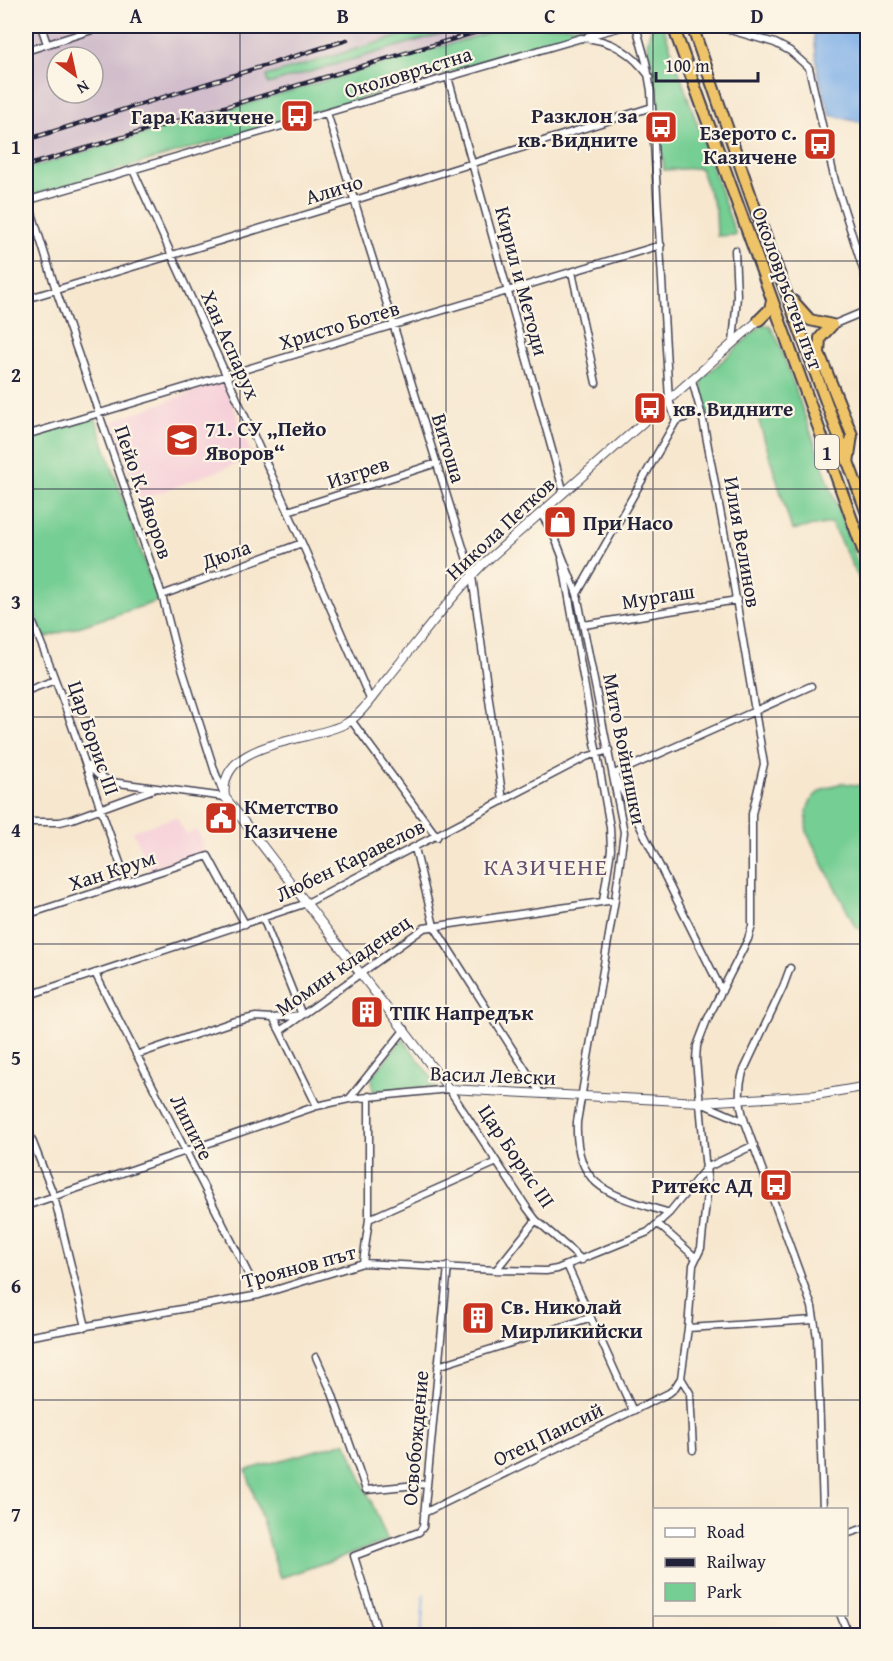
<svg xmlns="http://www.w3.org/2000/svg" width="893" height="1661" font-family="'Gentium Book Plus',serif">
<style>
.built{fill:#f6cfd9}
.industrial{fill:#d1bdcb;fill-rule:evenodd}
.green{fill:#75ce93;stroke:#4c7867;stroke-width:1.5}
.water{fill:#7dafe9;stroke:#506892;stroke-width:1.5}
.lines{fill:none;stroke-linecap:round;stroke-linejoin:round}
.stream{stroke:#7dafe9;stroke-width:2}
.minor-casing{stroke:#424051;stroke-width:9}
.tertiary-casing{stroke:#424051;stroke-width:10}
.trunk-casing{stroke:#424051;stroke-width:14}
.minor{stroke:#fff;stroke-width:6}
.tertiary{stroke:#fff;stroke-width:8}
.trunk{stroke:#efc469;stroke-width:10}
.rail-casing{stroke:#22223b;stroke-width:4.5}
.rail{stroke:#fcf5e5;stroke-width:2;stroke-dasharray:7;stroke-linecap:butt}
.grid{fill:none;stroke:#22223b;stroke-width:1.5;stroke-opacity:0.55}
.labels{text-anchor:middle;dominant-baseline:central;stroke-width:4.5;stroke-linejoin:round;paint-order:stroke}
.shield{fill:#fcf5e5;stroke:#63616e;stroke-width:1.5}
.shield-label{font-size:20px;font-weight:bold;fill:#22223b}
.street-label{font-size:21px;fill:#22223b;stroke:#fcf5e5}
.poi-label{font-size:21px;font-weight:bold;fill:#22223b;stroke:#fcf5e5;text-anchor:start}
.quarter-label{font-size:24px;letter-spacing:1.5px;fill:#675274;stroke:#fcf5e5}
.neatline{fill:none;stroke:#22223b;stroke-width:2}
.grid-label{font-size:20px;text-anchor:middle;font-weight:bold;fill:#22223b}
</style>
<rect width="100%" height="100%" fill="#fcf5e5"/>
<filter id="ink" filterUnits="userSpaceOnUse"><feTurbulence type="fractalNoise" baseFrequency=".0167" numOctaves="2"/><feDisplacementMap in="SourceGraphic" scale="12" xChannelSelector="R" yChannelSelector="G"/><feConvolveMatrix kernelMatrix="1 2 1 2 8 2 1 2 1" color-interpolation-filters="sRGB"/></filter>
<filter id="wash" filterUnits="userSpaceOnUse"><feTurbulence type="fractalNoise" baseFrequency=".008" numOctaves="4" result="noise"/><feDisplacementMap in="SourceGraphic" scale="24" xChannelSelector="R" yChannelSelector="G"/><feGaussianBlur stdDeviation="1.35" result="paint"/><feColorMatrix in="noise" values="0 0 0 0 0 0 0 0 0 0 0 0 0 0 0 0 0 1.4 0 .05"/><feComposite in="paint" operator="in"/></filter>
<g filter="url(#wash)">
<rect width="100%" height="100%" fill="#f7e7cf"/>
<path class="built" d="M224 380 253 458 140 500 111 422Z
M176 817 186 834 196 830 203 841 202 854 150 870 133 831Z"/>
<path class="industrial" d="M26 26H433L371 44 269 84 468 26H511L26 169ZM57 57H93V93H57Z"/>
<path class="green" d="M433 26H468L268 84 266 76Z
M511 26H607L26 197V169Z
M654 26H663L736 235 717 236 716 211 700 168 664 170 654 73 647 44 650 31Z
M762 325H769L777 338 867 589V594L831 523 792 530 754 405 708 420 702 392V379Z
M95 417 158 601 44 638 26 589V439Z
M843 783 861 786 867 790V933L855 926 807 833C803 802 813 789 843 783Z
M403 1039 438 1086 373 1091 372 1077Z
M346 1442 388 1541 280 1578 246 1470Z"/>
<path class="water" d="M813 26H867V124L830 115 818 73Z"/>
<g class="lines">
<path class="stream" d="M421 1636 424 1595"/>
</g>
</g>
<g filter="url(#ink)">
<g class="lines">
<g class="minor-casing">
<path id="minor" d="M41 26 47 44
M716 26 775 43 790 51 809 68 835 181 868 285
M588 36 625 26
M26 51 105 26
M448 77 564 493
M327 113 472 576 503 801
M133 170 288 511 370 699
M28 200 56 290 162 595 175 646 215 772 225 797
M26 201 581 38C612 39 632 53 650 77
M572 272 596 383
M26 299 355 200 652 107
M832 325 868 310
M733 343 737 296 735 250
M692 380 703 420 728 552 764 764 752 814V926L748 939 707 1020 697 1046 696 1059 705 1160 708 1184 701 1248 693 1265 688 1328 681 1378 690 1393 693 1450
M676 421 701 412
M26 435 661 245
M288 511 437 463
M541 514 553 533 577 594 624 832 615 900 577 1122C574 1191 614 1195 669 1213
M562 559 610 827 611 850 603 901
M577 594 676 421 669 400 651 91 646 62 636 26
M162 595 302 543
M26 607C65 697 93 791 127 882
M584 625 737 600
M26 691 55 680
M351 720 437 837
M88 765 98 775 111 782 225 797
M26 822H60L72 819 154 789
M415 848 434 926 541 1094
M26 915 208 856 245 924
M263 918 302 1015 273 1018
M790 968 783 987 743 1072C738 1090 739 1104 745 1122L812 1307 817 1337 823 1510
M95 973 259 1295
M722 991 614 774 811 686
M26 996 307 903 586 757 609 750
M280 1031 317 1106
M136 1055 232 1022 256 1017 273 1018 280 1031 424 928 615 900
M349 1099 405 1029
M701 1103 745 1122
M26 1125 54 1196 86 1327
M26 1206 317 1106 349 1099 449 1089 527 1208 536 1220 582 1260
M369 1219 497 1162
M658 1224 695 1257
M363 1263 369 1219V1096
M567 1265 633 1411
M496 1270 536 1220
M688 1328 814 1320
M26 1337 259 1295 363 1263 496 1270 546 1271 557 1269 648 1232 669 1213 706 1168 754 1145
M316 1357 332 1393 366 1490 426 1484
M438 1366 589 1318
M424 1513 669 1393 674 1389 681 1378
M846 1534 868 1527
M840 1614 849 1636
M379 1636 354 1556 419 1532 423 1527 448 1266"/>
</g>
<g class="tertiary-casing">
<path id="tertiary" d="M759 320 482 565C448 600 418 641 387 679 375 693 363 713 347 723 311 743 217 739 225 797L449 1089 700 1102 816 1095 868 1086"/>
</g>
<g class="trunk-casing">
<path id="trunk" d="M673 26 868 564
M692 26 755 208 868 516
M793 301 810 320 832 325
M759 320 770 309 772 301
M832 325 820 338 819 353 852 435 848 463"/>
</g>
<use href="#minor" class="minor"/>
<use href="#tertiary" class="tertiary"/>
<use href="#trunk" class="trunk"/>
<g class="rail-casing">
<path id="rail" d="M26 140 347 40
M26 166 497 26"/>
</g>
<use href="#rail" class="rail"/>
</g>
</g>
<path class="grid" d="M240 26V1636M446 26V1636M653 26V1636M26 261H868M26 489H868M26 717H868M26 944H868M26 1172H868M26 1400H868"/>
<defs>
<g id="bus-square" transform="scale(1.725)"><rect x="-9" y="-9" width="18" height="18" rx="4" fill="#c8321e" stroke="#fcf5e5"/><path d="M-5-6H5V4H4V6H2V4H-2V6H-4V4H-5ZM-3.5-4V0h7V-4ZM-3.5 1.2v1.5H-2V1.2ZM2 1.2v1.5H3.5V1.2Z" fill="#fff"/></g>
<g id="school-square" transform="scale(1.725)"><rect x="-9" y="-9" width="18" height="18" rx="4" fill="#c8321e" stroke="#fcf5e5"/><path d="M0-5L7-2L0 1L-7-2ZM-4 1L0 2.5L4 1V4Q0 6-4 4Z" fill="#fff"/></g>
<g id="shop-square" transform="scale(1.725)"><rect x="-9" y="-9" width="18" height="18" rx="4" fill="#c8321e" stroke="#fcf5e5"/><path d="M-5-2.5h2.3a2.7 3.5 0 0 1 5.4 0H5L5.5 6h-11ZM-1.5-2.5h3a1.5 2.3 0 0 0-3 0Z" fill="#fff"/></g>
<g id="civic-square" transform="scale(1.725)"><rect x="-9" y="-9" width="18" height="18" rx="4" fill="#c8321e" stroke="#fcf5e5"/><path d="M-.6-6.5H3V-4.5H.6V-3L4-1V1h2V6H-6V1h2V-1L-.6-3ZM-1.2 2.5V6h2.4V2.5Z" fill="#fff"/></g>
<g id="building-square" transform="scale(1.725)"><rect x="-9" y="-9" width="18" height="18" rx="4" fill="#c8321e" stroke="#fcf5e5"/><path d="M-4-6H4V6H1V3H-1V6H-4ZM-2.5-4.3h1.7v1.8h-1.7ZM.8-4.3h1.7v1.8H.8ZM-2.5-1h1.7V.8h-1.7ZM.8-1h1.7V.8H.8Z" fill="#fff"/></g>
</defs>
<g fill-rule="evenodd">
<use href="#bus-square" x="297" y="116"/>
<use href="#bus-square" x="661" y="127"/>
<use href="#bus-square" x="820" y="144"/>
<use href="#bus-square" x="650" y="408"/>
<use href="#school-square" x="182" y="440"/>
<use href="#shop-square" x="560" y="522"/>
<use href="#civic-square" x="221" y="818"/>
<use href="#building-square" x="367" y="1012"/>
<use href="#bus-square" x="776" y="1185"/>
<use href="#building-square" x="478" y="1318"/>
</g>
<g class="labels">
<rect class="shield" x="815" y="435" width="24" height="34" rx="4.5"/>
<g class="shield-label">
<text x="827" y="452">1</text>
</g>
<g class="street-label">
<text transform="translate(408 72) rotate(-17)">Околовръстна</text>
<text transform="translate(334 189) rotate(-17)">Аличо</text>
<text transform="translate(522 281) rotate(75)">Кирил и Методи</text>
<text transform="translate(788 288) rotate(70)">Околовръстен път</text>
<text transform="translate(339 325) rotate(-17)">Христо Ботев</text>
<text transform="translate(231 345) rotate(66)">Хан Аспарух</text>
<text transform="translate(449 448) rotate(73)">Витоша</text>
<text transform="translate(358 472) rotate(-18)">Изгрев</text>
<text transform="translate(144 492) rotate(71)">Пейо К. Яворов</text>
<text transform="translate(500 528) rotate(-43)">Никола Петков</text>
<text transform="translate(743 542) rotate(80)">Илия Велинов</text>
<text transform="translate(226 554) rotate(-20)">Дюла</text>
<text transform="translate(658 596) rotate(-9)">Мургаш</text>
<text transform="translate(94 738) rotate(71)">Цар Борис III</text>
<text transform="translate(625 749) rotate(79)">Мито Войнишки</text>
<text transform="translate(350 860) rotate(-26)">Любен Каравелов</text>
<text transform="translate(112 870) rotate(-18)">Хан Крум</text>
<text transform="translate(343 965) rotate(-35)">Момин кладенец</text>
<text transform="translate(493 1075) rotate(2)">Васил Левски</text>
<text transform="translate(192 1127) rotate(63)">Липите</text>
<text transform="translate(517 1156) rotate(56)">Цар Борис III</text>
<text transform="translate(299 1266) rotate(-15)">Троянов път</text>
<text transform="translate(548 1434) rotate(-26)">Отец Паисий</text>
<text transform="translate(415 1438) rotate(-85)">Освобождение</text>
</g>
<g class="poi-label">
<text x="638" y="115" text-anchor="end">Разклон за<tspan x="638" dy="24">кв. Видните</tspan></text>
<text x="274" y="116" text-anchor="end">Гара Казичене</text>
<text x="797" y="132" text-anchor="end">Езерото с.<tspan x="797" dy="24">Казичене</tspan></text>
<text x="673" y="408">кв. Видните</text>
<text x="205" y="428">71. СУ „Пейо<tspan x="205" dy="24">Яворов“</tspan></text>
<text x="583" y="522">При Насо</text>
<text x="244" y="806">Кметство<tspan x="244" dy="24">Казичене</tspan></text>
<text x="390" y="1012">ТПК Напредък</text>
<text x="753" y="1185" text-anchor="end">Ритекс АД</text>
<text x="501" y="1306">Св. Николай<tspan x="501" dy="24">Мирликийски</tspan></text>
</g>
<g class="quarter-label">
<text x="546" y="866">КАЗИЧЕНЕ</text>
</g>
</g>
<rect width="893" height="1661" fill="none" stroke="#fcf5e5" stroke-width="66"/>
<rect x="653" y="1508" width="195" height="108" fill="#fcf5e5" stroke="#a5a1a1" stroke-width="1.5"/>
<rect x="665" y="1528" width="30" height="9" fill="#ffffff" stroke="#a5a1a1" stroke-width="1.5"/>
<text x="707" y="1538" font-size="18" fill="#22223b">Road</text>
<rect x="665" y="1558" width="30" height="9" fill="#22223b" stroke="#a5a1a1" stroke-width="1.5"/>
<text x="707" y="1568" font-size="18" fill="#22223b">Railway</text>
<rect x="665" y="1583" width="30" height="18" fill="#75ce93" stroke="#a5a1a1" stroke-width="1.5"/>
<text x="707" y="1598" font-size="18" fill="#22223b">Park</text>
<g transform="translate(75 75) rotate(147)"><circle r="28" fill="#fcf5e5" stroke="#a5a1a1" stroke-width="1.5"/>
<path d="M0-4.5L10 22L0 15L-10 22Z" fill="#c8321e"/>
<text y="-9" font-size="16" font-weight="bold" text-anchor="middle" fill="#22223b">N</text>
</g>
<path d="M656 72v9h102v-9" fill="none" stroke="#22223b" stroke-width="3"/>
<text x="665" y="72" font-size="18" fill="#22223b" stroke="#fcf5e5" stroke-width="4.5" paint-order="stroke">100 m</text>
<rect x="33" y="33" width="827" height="1595" class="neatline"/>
<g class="grid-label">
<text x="136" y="23">A</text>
<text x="343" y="23">B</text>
<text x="550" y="23">C</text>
<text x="757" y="23">D</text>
<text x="16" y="154">1</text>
<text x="16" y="382">2</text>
<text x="16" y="609">3</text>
<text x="16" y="837">4</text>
<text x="16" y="1065">5</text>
<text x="16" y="1293">6</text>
<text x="16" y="1521">7</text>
</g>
</svg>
